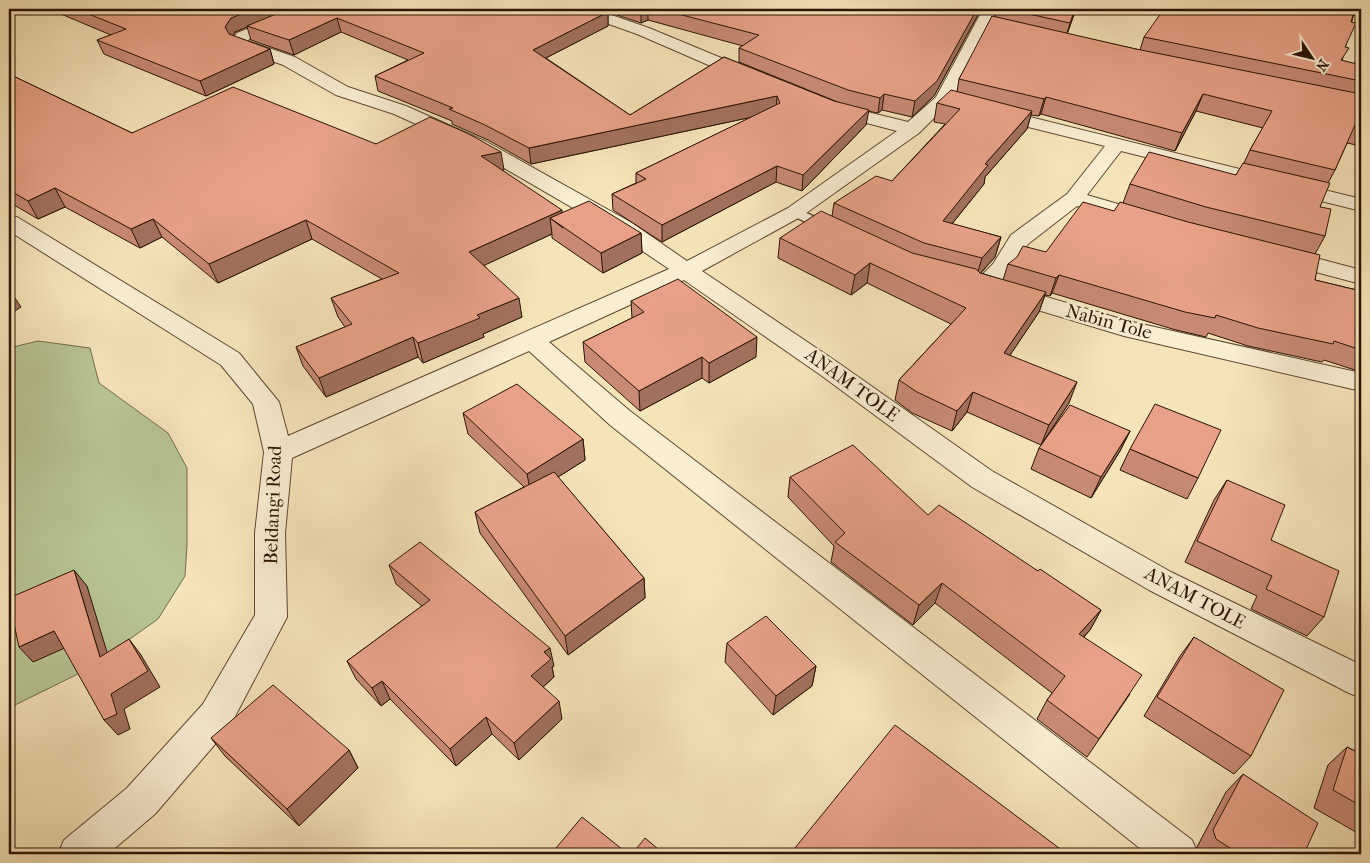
<svg xmlns="http://www.w3.org/2000/svg" width="1370" height="863" font-family="'IM FELL French Canon',serif">
<style>
.green{fill:#b8c592;stroke:#726c4a}
.lines{fill:none;stroke-linecap:round;stroke-linejoin:round}
.service-casing{stroke:#5e4730;stroke-width:3}
.minor-casing{stroke:#5e4730;stroke-width:2}
.service{fill:#f9edd2;fill-rule:evenodd}
.minor{fill:#f9edd2;fill-rule:evenodd}
.wall{fill:#c88a74;stroke:#2b1303;fill-rule:evenodd}
.shaded-wall{fill:#a2715e;stroke:#2b1303}
.building{fill:#e8a187;stroke:#2b1303}
.labels{text-anchor:middle;dominant-baseline:central;stroke-width:5;stroke-linejoin:round;paint-order:stroke}
.street-label{font-size:19px;fill:#2b1303;stroke:#f9edd2}
</style>
<rect width="100%" height="100%" fill="#f6e4b9"/>
<filter id="stains"><feTurbulence type="fractalNoise" baseFrequency=".004" numOctaves="4"/><feColorMatrix values="0 0 0 0 .2 0 0 0 0 .09 0 0 0 0 .02 0 0 0 .5 -.17"/></filter>
<radialGradient id="worn" r=".72"><stop offset=".6" stop-color="#630" stop-opacity="0"/><stop offset="1" stop-color="#630" stop-opacity=".3"/></radialGradient>
<path class="green" d="M38 341 90 348 99 383 168 433 187 468V545L185 576 158 619 86 670 9 708V348Z"/>
<g class="lines">
<g class="service-casing">
<path id="service" d="M795 208 833 225 835 228 829 232 825 231 791 215 789 212 791 209Z"/>
</g>
<g class="minor-casing">
<path id="minor" d="M286 9H300L303 13 294 20 249 39 248 41 295 57 348 87 406 106 487 142 632 223 687 261 788 208 897 131 825 112 822 108 825 104 831 103 908 122 936 97 983 9H997L952 100 919 133 802 216 702 271 840 364 992 471 1171 572 1361 665V698L1349 693 1149 590 972 487 822 376 684 280 549 342 630 411 1192 840 1198 854H1147L610 425 529 351 292 458 285 533 287 617 229 728 155 814 108 854H58L64 840 127 788 203 704 255 615V533L264 452 253 404 221 365 9 231V216L17 217 239 353 279 402 288 436 669 269 616 233 473 150 394 114 336 95 283 65 235 47 232 40 237 33 284 14 287 12Z
M572 9H594L649 28 755 72 758 76 755 80H743L637 34 575 12Z
M1340 9H1361V15L1343 12Z
M994 108 1361 199V211L1121 151 1087 195 1159 216 1162 221 1159 226 1151 227 1077 206 1028 244 1010 273 999 283 1128 321 1361 373V391L1124 336 975 291 971 286 993 264 1011 235 1067 194 1105 146 988 117 985 113 988 109Z
M1282 249 1361 270V284L1274 261 1271 256 1274 251Z"/>
</g>
<use href="#service" class="service"/>
<use href="#minor" class="minor"/>
</g>
<path class="wall" d="M49 9H285L284 10 608 12V26L546 58 630 115 724 57 834 101 840 103 739 62V48L743 46 648 20 641 23 599 9H981L934 96 912 117 882 110 878 113 868 111 866 125 802 191 776 182 662 242 613 210 612 194 636 183V173L752 117 531 164 488 140 452 124V121L378 91 375 76 408 60 341 32 294 55 251 40 247 27 235 32 233 36 270 49 274 64 206 96 104 54 97 40 111 35Z
M997 9H1076L1067 34 1140 50 1144 37 1193 12 1194 9H1355L1342 61 1361 65V146L1347 143 1335 170 1328 183 1320 207 1325 236 1315 254V280L1361 291V372L1324 360 1322 362 1248 346 1208 333 1206 337 1176 330 1052 293 1050 296 1045 295 1039 312 1010 355 1069 403 1041 445 967 412 952 431 912 413 895 400 899 380 951 324 867 283 851 295 778 258 780 238 832 216 834 203 892 181 945 124 934 122 937 103 957 92 959 79 995 17ZM1196 111 1263 128 1250 150 1244 163 1236 175 1130 184 1123 203 1114 211 1046 252 1008 264 1003 280 981 273 995 257 1001 237 952 224 984 184 985 177 1027 129 1031 115 1039 116 1041 114 1175 151Z
M9 74 132 133 376 144 504 170H502L562 213 641 233 642 253 603 273 552 238V234L484 265 522 317 483 334 484 337 423 363 418 357 326 397 303 366 296 347 345 327 338 317 331 298 382 279 312 239 218 283 162 237 140 248 65 207 38 219 9 202Z
M631 301 756 357 709 383 702 378 640 411 585 362 583 342 632 318Z
M463 413 583 439 585 460 558 477 644 578 645 598 568 655 480 533 475 512 524 487 468 434Z
M1130 431 1120 451 1091 498 1031 469 1039 448Z
M1130 449 1198 478 1187 499 1120 470Z
M790 477 928 515 1038 571 1101 610 1090 630 1084 637 1130 694 1087 757 1037 719 1047 700 1052 693 935 603 913 625 831 562 834 546 788 497Z
M1227 480 1271 540 1324 617 1307 636 1251 609 1257 596 1185 562 1214 500Z
M389 565 554 666 552 667 554 677 543 687 562 719 519 760 492 734 456 766 390 699 381 706 356 679 347 661 422 606 396 584Z
M1194 637 1251 756 1234 774 1144 716 1180 656Z
M727 643 816 666 812 686 773 715 725 662Z
M211 738 349 750 358 768 299 826 225 756Z
M1347 747 1361 754V835L1314 808 1328 765Z
M1243 774 1304 854H1199L1197 847 1226 792Z"/>
<path class="shaded-wall" d="M9 9H34L9 17Z
M254 9H285L283 12 247 26V27L235 32 230 41 225 27 231 18Z
M641 9H648V20L641 23Z
M977 9H981L934 96 912 117 915 101Z
M1075 9H1076L1066 37 1070 23Z
M608 12V26L534 64 533 50Z
M337 18 341 32 294 55 289 40Z
M270 49 274 64 206 96 200 81Z
M884 94 882 110 878 113 880 98Z
M1203 94 1196 111 1175 151 1182 133Z
M777 96 776 112 531 164 529 148Z
M1046 97 1041 114 1039 116 1044 99Z
M869 110 866 125 802 191 803 175Z
M1032 111 1027 129 985 177 984 184 938 241 943 221 985 164Z
M501 152 504 170 484 174 481 156Z
M777 166 776 182 662 242V225Z
M55 188 65 207 38 219 28 201Z
M562 210 563 228 550 218 552 234 472 271 469 252Z
M153 219 162 237 140 248 131 229Z
M306 220 312 239 218 283 209 264Z
M641 233 642 253 603 273 601 253Z
M1001 237 995 257 976 278 982 258Z
M870 263 867 283 851 295 855 275Z
M1059 275 1052 293 1050 296 1056 278Z
M11 292 21 307 9 315V293Z
M1046 292 1039 312 998 373 1004 353Z
M519 298 522 317 483 334 484 337 423 363 418 343 477 315Z
M413 337 418 357 326 397 319 378Z
M757 337 756 357 709 383V363Z
M702 357V378L640 411 639 391Z
M1077 382 1069 403 1041 445 1049 425Z
M973 392 967 412 952 431 957 411Z
M1130 431 1120 451 1091 498 1101 477Z
M583 439 585 460 531 494 527 474Z
M74 570 87 586 113 672 100 657Z
M644 578 645 598 568 655 565 636Z
M942 583 935 603 913 625 919 605Z
M1101 610 1090 630 1068 653 1079 634Z
M54 631 67 647 33 662 19 647Z
M129 639 141 655 160 687 124 709 130 729 118 735 104 720 111 694Z
M550 648 554 666 552 667 554 677 535 694 531 676 544 652Z
M816 666 812 686 773 715 776 696Z
M382 681 390 699 381 706 372 688Z
M559 701 562 719 519 760 514 743Z
M486 717 492 734 456 766 450 749Z
M349 750 358 768 299 826 287 809Z"/>
<path class="building" d="M76 9H254L231 18 225 27 229 34 270 49 200 81 97 40 126 29Z
M288 9H598L608 12 533 50 630 115 724 57 834 101 869 110 803 175 777 166 662 225 612 194 646 179 636 173 780 103 777 96 529 148 485 125 449 109 453 108 375 76 424 53 337 18 289 40 247 26Z
M659 9H977L937 81 915 101 884 94 880 98 848 90 739 48 759 35Z
M1006 9H1075L1070 23Z
M1164 9H1176L1194 12 1195 9H1355L1351 22 1356 23 1345 47 1349 48 1341 60 1361 65V81L1144 37Z
M992 16 1136 49 1361 94V126L1355 125 1335 170 1250 150 1272 111 1203 94 1182 133 1046 97 1044 99 959 79Z
M9 74 132 133 233 87 376 144 430 117 469 134 501 152 481 156 562 210 469 252 519 298 477 315 480 318 418 343 413 337 319 378 296 347 352 324 331 298 399 273 306 220 209 264 153 219 131 229 55 188 28 201 9 190Z
M951 90 1032 111 985 164 988 165 943 221 1001 237 982 258 924 243 834 203 876 176 892 181 960 109 937 103Z
M1149 152 1236 175 1243 163 1330 183 1320 207 1331 209 1325 236 1206 207 1130 184Z
M589 201 641 233 601 253 550 218Z
M1083 202 1114 211 1120 202 1188 222 1320 255 1315 280 1361 291V350L1334 341 1333 344 1258 328 1216 315 1215 318 1185 312 1059 275 1056 278 1008 264 1017 257 1023 246 1046 252Z
M821 211 912 253 976 269 980 273 1046 292 1004 353 1077 382 1049 425 973 392 957 411 917 392 899 380 966 308 870 263 855 275 780 238Z
M678 279 757 337 709 363 702 357 639 391 583 342 644 312 631 301Z
M517 384 583 439 527 474 463 413Z
M1155 404 1221 430 1198 478 1130 449Z
M1070 405 1130 431 1101 477 1039 448Z
M853 445 928 515 939 505 1038 571 1040 569 1101 610 1079 634 1142 675 1099 739 1047 700 1065 676 942 583 919 605 835 542 845 533 790 477Z
M554 472 644 578 565 636 475 512Z
M1227 480 1285 505 1271 540 1339 571 1324 617 1266 589 1272 576 1197 541Z
M420 542 550 648 544 652 551 659 531 676 559 701 514 743 486 717 450 749 382 681 372 688 347 661 430 600 389 565Z
M74 570 100 657 129 639 148 671 111 694 117 714 104 720 54 631 19 647 9 601V598Z
M766 616 816 666 776 696 727 643Z
M1194 637 1284 690 1251 756 1157 697Z
M273 685 349 750 287 809 211 738Z
M895 725 1067 854H790Z
M1347 747 1361 754V806L1333 790Z
M1243 774 1318 823 1304 854H1239L1216 839 1213 830Z
M582 817 628 854H551Z
M645 838 664 854H632Z"/>
<g class="labels">
<g class="street-label">
<text transform="translate(1109 322) rotate(15)">Nabin Tole</text>
<text transform="translate(852 385) rotate(36)">ANAM TOLE</text>
<text transform="translate(273 505) rotate(-88)">Beldangi Road</text>
<text transform="translate(1195 598) rotate(28)">ANAM TOLE</text>
</g>
</g>
<rect width="1370" height="863" fill="none" stroke="#f6e4b9" stroke-width="30"/>
<rect x="10" y="10" width="1350" height="843" fill="none" stroke="#2b1303" stroke-width="2.5"/>
<rect x="15" y="15" width="1340" height="833" fill="none" stroke="#2b1303"/>
<g transform="translate(1312 58) rotate(125)" stroke="#f9edd2" stroke-width="4" paint-order="stroke">
<path d="M0-4L9 19L0 12L-9 19Z" fill="#2b1303"/>
<text y="-8" font-size="14" font-weight="bold" text-anchor="middle" fill="#2b1303">N</text>
</g>
<rect width="100%" height="100%" filter="url(#stains)"/>
<rect width="100%" height="100%" fill="url(#worn)"/>
</svg>
